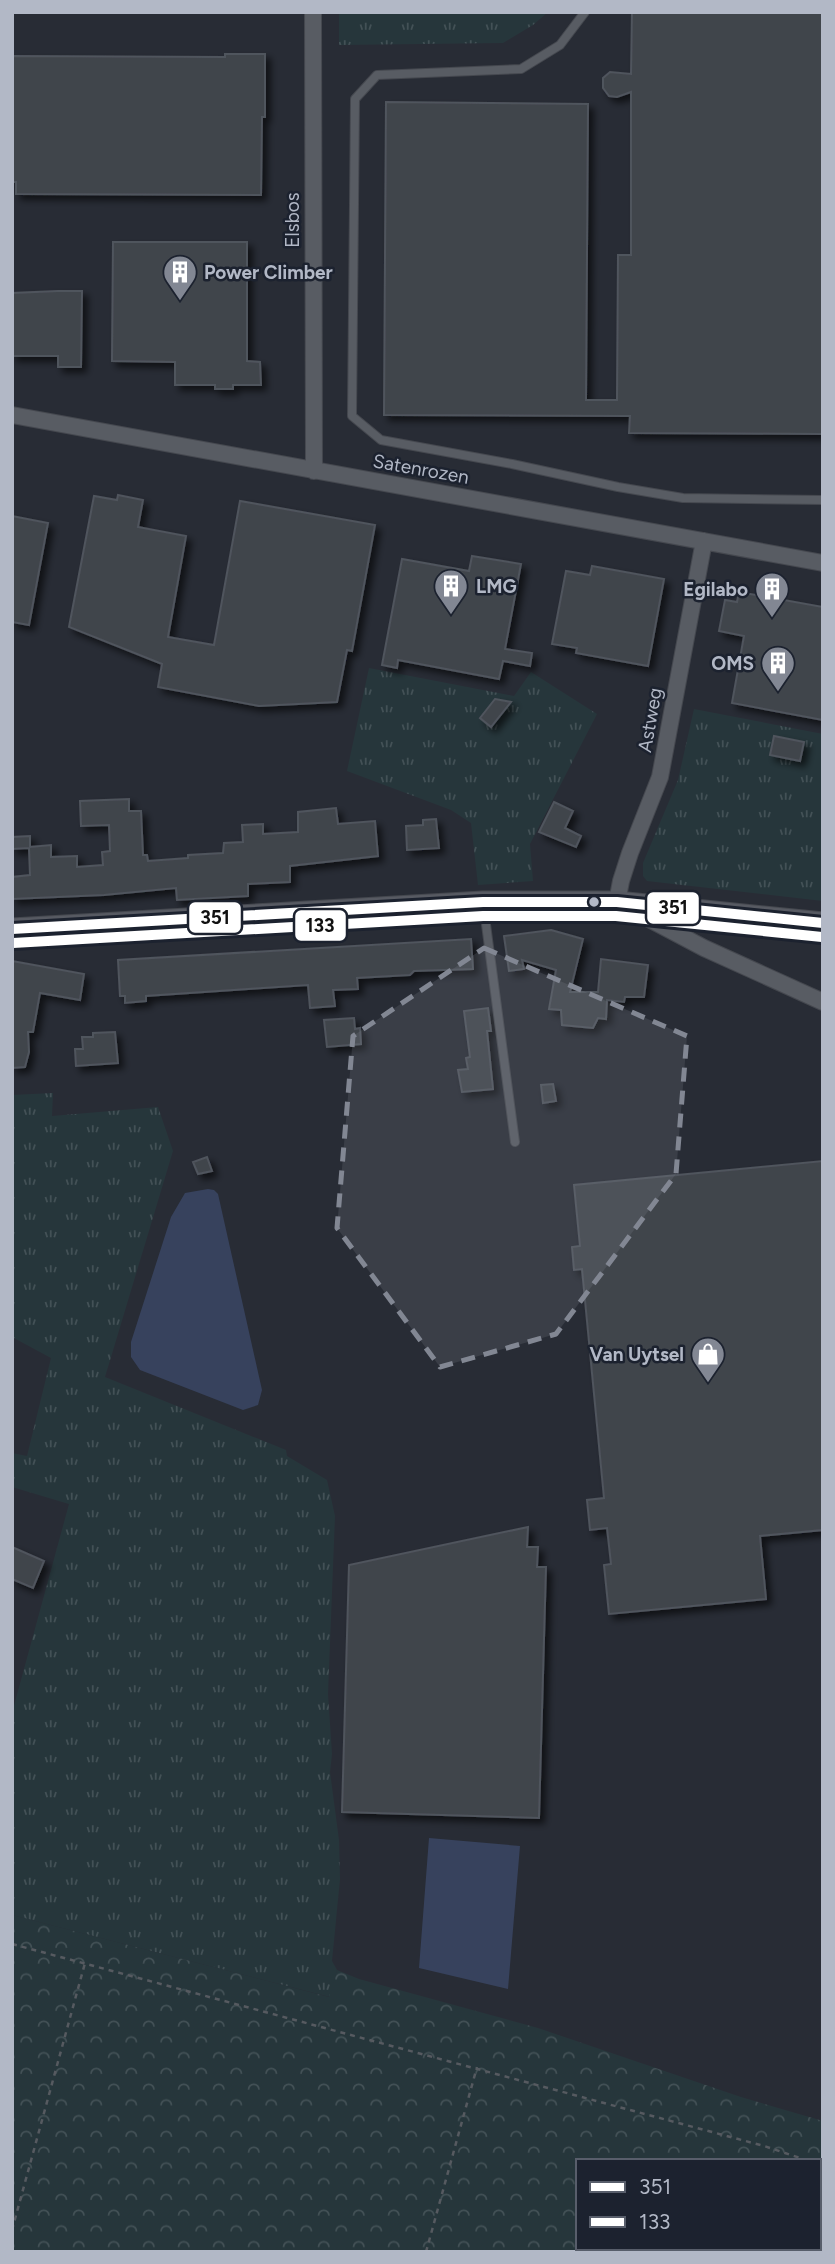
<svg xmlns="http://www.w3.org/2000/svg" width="835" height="2264" font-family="Figtree,sans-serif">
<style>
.grass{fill:url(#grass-tufts)}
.forest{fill:url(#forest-crowns);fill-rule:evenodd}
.water{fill:#37425d}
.building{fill:#41454c;stroke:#50545d;stroke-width:2;filter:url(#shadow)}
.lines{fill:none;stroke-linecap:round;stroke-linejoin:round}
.lane-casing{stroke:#45484f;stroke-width:10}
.street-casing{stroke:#45484f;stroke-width:18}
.secondary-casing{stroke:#45484f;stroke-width:23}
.path{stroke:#565a60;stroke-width:2.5;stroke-dasharray:5 5;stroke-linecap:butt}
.lane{stroke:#585c63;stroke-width:8}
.street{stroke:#585c63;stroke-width:16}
.secondary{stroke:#575a62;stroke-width:21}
.bus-1-casing{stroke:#1c222f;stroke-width:16}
.bus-2-casing{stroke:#1c222f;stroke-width:16}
.bus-1{stroke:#fff;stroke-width:10}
.bus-2{stroke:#fff;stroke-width:10}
.marked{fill:#828793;fill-opacity:0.2;stroke:#828793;stroke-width:5;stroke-dasharray:14 9;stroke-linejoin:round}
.bus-dot{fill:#b2b8c6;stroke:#1c222f;stroke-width:2.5}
.labels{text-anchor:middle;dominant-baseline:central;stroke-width:5;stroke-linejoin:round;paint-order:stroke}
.street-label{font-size:19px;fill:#b2b8c6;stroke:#1c222f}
.poi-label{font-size:19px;font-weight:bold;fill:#b2b8c6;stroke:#1c222f;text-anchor:end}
.line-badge{stroke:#1c222f;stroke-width:2.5}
.pale-badge-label{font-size:19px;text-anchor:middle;font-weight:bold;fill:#111}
</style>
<defs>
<pattern id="grass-tufts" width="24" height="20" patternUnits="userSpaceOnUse" patternTransform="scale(1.75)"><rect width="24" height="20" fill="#26363b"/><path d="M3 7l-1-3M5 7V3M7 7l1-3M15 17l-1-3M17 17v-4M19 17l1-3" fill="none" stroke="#435156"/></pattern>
<pattern id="forest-crowns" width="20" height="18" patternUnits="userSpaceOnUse" patternTransform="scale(1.75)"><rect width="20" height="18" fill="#26363b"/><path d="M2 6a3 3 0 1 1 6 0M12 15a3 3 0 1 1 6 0" fill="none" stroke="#435156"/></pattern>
<filter id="shadow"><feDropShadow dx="5" dy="5" stdDeviation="3.5" flood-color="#0009"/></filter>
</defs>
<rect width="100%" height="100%" fill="#282c35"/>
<path class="grass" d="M339 12H548L533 25 503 43 339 45Z
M369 668 514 696 531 672 597 714 530 844 533 881 478 885 471 823 451 810 347 771Z
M694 709 823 734V901L647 881 643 876V863L678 780Z
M53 1093 52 1116 158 1107 173 1151 105 1377 286 1450 287 1456 327 1480 335 1516 328 1694 332 1754 330 1772 339 1840 340 1879 332 1961 337 1970 330 1997 12 1915V1713L69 1504 12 1487V1453L27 1456 51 1358 12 1337V1095Z"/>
<path class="forest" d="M12 1915 329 1997 337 1970 359 1979 538 2028 741 2097 823 2121V2252H12ZM578 2161H819V2248H578Z"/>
<path class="water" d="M208 1189 214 1190 218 1194 262 1390 258 1405 243 1410 140 1370 131 1357V1342L171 1217 185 1193Z
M429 1838 520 1846 508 1989 419 1968Z"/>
<path class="building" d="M632 12H823V434L629 433 630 416 384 415 386 102 588 104 586 400H617L618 255H631V92L617 97 609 96 603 88V78L610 72 631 74Z
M225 54H265V117H262L261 195 16 194V182H12V56L225 57Z
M113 242H247V361L260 362 261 385H233V389H215V385H175V362L112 361Z
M58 291H82L81 367H58V356H12V293Z
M118 495 143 500 138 527 186 536 168 637 214 645 240 501 375 525 352 651 347 650 337 702 259 706 158 687 162 664 69 627 94 496 117 500Z
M12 516 48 523 29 625 12 622Z
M472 556 521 564 505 649 532 653 530 666 503 661 499 679 398 660 397 668 382 665 402 559 469 571Z
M592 566 664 579 648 666 576 653 577 648 552 644 566 571 590 575Z
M739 592 823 607V720L732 703 744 636 719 631 725 600 737 602Z
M495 699 511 702 491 727 480 718Z
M774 736 804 742 800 761 770 755Z
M129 799V811H141L143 855H147L148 861 188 858V855L223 853 224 843 243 842 242 825 263 824V834L298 832V812L336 808 338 824 375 821 378 856 290 866V882L248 884V896L177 900 176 888 104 895 12 899V877L30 875 29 848 12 849V837L30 836V847L51 845V857L77 856V867L103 865 102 852 110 851 109 825 81 826 80 801Z
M554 802 573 811 565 828 581 836 576 847 539 832Z
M436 819 439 848 407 850 406 826 423 825V820Z
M551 930 583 939 570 992H598L601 959 648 965 644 997H625L624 1002 607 1000 606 1019 598 1018 593 1028 562 1025 561 1010 549 1009 556 970 522 960 524 969 509 971 504 936Z
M471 939 473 969 414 971 410 975 357 978 358 989 333 990 335 1006 310 1008 308 985 146 996V1001L125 1003V996H120L118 960Z
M12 961 84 974 80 1000 40 993 33 1032H28L29 1052 25 1067 12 1068Z
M488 1008 491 1031H487L493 1089 462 1092 458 1070 468 1069 466 1058 470 1057 464 1011Z
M354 1018 355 1029 360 1028 361 1044 327 1047 324 1020Z
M115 1032 118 1063 76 1066 75 1049H83L82 1037H93V1033Z
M553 1084 556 1101 543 1103 541 1085Z
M207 1157 212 1171 198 1174 193 1162Z
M823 1161V1530L760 1536 766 1599 609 1614 604 1565 611 1564 607 1528 590 1530 587 1500 604 1498 582 1269 574 1270 572 1247 580 1246 574 1185Z
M528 1527 527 1547H538L537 1567H546L539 1818 342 1812 349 1565Z
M12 1547 44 1561 33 1588 12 1579Z"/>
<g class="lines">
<g class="lane-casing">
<path id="lane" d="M585 12 560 45 521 69 377 75 355 99 352 416 381 440 512 464 618 487 683 498 823 500
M483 902 515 1142"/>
</g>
<g class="street-casing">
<path id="street" d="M313 12 314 471
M12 415 823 563
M704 541 660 777 630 853 621 881 617 902 704 948 823 1002"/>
</g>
<g class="secondary-casing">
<path id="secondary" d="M12 929 483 902H617L823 923"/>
</g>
<path class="path" d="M12 1944 764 2146 809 2161
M819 2164 823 2165
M12 2230 85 1963
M426 2252 477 2067"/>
<use href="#lane" class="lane"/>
<use href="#street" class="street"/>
<use href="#secondary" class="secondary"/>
<g class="bus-1-casing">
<path id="bus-1" d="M12 929 483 902H617L823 923"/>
</g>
<g class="bus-2-casing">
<path id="bus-2" d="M13 943 483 916H616L822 937"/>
</g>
<use href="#bus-1" class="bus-1"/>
<use href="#bus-2" class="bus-2"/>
</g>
<path class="marked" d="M484 948 687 1036 676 1174 556 1334 440 1367 337 1228 353 1036Z"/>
<defs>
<g id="building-pin" transform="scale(1.75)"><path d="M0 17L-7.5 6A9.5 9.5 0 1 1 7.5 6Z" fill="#828793" stroke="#1c222f"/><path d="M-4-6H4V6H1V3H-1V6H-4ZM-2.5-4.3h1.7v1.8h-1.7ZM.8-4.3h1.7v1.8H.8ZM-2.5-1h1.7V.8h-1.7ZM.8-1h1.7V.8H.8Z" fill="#fff"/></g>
<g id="shop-pin" transform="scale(1.75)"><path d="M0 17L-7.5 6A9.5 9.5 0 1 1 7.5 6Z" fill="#828793" stroke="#1c222f"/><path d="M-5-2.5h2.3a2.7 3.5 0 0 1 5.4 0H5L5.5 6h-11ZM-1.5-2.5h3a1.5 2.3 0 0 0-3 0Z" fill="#fff"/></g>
</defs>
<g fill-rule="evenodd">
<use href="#building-pin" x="180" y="272"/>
<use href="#building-pin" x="451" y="586"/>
<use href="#building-pin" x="772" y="589"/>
<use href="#building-pin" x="778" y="663"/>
<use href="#shop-pin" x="708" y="1354"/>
</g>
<circle class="bus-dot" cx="594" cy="902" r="6"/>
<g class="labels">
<g class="street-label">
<text transform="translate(292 220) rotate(-90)">Elsbos</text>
<text transform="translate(421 469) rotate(10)">Satenrozen</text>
<text transform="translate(650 720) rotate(-80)">Astweg</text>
</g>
<g class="poi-label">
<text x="204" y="272" text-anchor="start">Power Climber</text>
<text x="476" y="586" text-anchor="start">LMG</text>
<text x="748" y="589">Egilabo</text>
<text x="754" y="663">OMS</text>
<text x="684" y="1354">Van Uytsel</text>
</g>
</g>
<g class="line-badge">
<rect x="646" y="891" width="54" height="34" rx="7" fill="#fff"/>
<rect x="188" y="901" width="54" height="33" rx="7" fill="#fff"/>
<rect x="294" y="909" width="53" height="33" rx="7" fill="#fff"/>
</g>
<g class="pale-badge-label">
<text x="673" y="914">351</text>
<text x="215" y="924">351</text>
<text x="320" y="932">133</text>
</g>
<rect width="835" height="2264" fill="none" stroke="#b2b8c6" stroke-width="28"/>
<rect x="576" y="2159" width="245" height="91" fill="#1c222f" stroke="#585e6b" stroke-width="2"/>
<rect x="590" y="2182" width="35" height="10" fill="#ffffff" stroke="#585e6b" stroke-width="2"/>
<text x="639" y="2194" font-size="21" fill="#b2b8c6">351</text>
<rect x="590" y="2217" width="35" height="10" fill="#ffffff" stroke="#585e6b" stroke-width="2"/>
<text x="639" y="2229" font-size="21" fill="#b2b8c6">133</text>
</svg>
